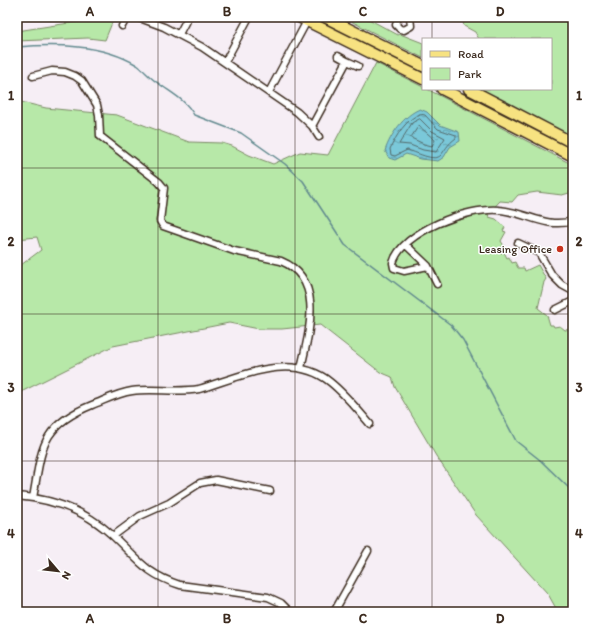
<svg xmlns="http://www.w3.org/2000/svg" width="590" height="629" font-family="Itim,sans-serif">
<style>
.green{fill:#b7e8a8;stroke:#798963}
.water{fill:url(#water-ripples);stroke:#61898e}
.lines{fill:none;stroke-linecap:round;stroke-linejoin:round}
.shore{stroke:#546969;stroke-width:1}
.stream{stroke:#61898e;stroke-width:1.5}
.minor-casing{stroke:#3b2a1e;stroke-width:9}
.primary-casing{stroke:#3b2a1e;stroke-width:13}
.minor{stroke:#fff;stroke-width:6}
.primary{stroke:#f7e281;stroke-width:10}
.grid{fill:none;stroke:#3b2a1e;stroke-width:1;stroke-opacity:0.55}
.poi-dot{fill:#c8321e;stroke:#fff;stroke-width:1.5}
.labels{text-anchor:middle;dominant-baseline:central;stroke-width:3;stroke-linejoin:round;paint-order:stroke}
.poi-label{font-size:12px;fill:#3b2a1e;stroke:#fff;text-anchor:end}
.neatline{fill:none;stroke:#3b2a1e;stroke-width:1.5}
.grid-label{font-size:13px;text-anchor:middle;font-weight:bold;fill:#3b2a1e}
</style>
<defs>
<pattern id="water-ripples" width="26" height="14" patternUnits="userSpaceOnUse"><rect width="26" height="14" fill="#7ac8d9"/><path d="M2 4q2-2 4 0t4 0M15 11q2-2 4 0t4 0" fill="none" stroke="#65a3af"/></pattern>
</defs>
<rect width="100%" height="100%" fill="#f6eef5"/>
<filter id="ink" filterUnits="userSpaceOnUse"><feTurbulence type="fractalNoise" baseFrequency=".025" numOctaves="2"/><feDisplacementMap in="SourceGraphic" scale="8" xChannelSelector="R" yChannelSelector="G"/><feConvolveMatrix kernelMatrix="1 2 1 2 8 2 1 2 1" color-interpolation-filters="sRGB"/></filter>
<g filter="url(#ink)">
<path class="green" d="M108 17H119L114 18 105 40 88 38 17 41V31Z
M343 17H365L398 35 400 34 423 43V58Z
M458 17H568L573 28V138L482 91V89H551V39H479L475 32 464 26 462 19Z
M376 63 423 87V89H427L573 165V192L562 195 537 192 518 195 512 202 500 201 488 214 489 217 496 219 505 227 503 231 506 232 501 241 504 246 499 249 501 253 504 252 507 258 509 257 512 263 515 262 518 268H524L525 271 538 265 546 279 544 282 538 308 547 315 550 325H553L554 327 560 326 565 330 573 329V612H558L548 594 476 515 436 456 395 387 392 377 380 372 320 325 282 329H259L229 323 113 346 17 394V268L41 250 37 237 17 239V101L46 108 117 115 189 142 222 143 232 146 249 155 273 164 300 152 328 155Z"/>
<path class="water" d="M420 109 427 112 440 125 459 132 460 141 450 147 444 157 438 161 421 159 406 154 395 160 389 158 385 151C390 135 404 115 420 109Z"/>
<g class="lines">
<path class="shore" d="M420 114 425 115 438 129 456 135V138C447 145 448 146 441 155 435 163 414 151 407 150L395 156 391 155 390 149C396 136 406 119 420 114Z
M420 119 432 131 445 138 436 152 423 150 410 145 399 144 412 123Z
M419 126 435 140 432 146 424 144 411 138Z"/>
<path class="stream" d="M17 47C56 44 102 44 137 65 144 70 150 78 158 83 171 93 186 100 194 115L241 133 285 164 303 181 345 245 451 325 463 340 516 441 540 460 573 492"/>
<g class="minor-casing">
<path id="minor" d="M137 17 164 27 202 47 297 112 312 126 319 137
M398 17 396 25 400 29 404 30 411 26 410 17
M122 26 127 17
M179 34 188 17
M338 56 347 61
M225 62 249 17
M33 76 52 71 65 72 75 76 82 81 97 105 99 115 100 136 159 182 164 188 160 221 163 226 234 251 281 261C325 279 309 332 301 368
M269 92 307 21
M312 126 347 61 358 66
M518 243 539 253 552 275 562 285 573 291
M406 245 428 266 437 284
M428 266 404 271 394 268 393 263C402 231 469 207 499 210 527 212 544 229 573 221
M555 310 573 301
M17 496C53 499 85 510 112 535 137 558 145 574 180 585L268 597 281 603 290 612
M33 498C42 448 40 426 92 405 105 400 118 393 132 391 154 388 176 393 199 389 240 377 291 351 330 382 345 394 358 410 370 424
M113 536 140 516 169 503 200 483 216 480 270 491
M334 612 368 551"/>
</g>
<g class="primary-casing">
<path id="primary" d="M299 17 423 79
M325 17 423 66
M442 89 573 156
M469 89 573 143"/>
</g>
<use href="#minor" class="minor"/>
<use href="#primary" class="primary"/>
</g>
</g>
<path class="grid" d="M158 17V612M295 17V612M432 17V39M432 89V612M17 168H573M17 314H573M17 461H573"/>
<circle class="poi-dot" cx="560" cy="249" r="4"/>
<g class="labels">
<g class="poi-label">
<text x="552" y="249">Leasing Office</text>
</g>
</g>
<rect width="590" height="629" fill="none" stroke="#fff" stroke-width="44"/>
<rect x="422" y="38" width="130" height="52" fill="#ffffff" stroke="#b1aaa5"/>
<rect x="430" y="51" width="20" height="6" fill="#f7e281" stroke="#b1aaa5"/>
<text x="458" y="58" font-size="12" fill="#3b2a1e">Road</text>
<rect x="430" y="68" width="20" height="12" fill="#b7e8a8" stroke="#b1aaa5"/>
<text x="458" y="78" font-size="12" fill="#3b2a1e">Park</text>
<g transform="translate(58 571) rotate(118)" stroke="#ffffff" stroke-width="3" paint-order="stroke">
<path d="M0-3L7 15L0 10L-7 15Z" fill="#3b2a1e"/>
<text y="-6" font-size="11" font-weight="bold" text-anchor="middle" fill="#3b2a1e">N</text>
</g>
<rect x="22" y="22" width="546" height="585" class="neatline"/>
<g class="grid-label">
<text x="90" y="16">A</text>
<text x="227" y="16">B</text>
<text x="363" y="16">C</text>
<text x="500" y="16">D</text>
<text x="11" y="100">1</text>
<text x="579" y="100">1</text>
<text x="11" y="246">2</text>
<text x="579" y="246">2</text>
<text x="11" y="392">3</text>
<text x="579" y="392">3</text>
<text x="11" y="538">4</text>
<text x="579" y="538">4</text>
<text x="90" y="623">A</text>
<text x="227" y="623">B</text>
<text x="363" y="623">C</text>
<text x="500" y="623">D</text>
</g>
</svg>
